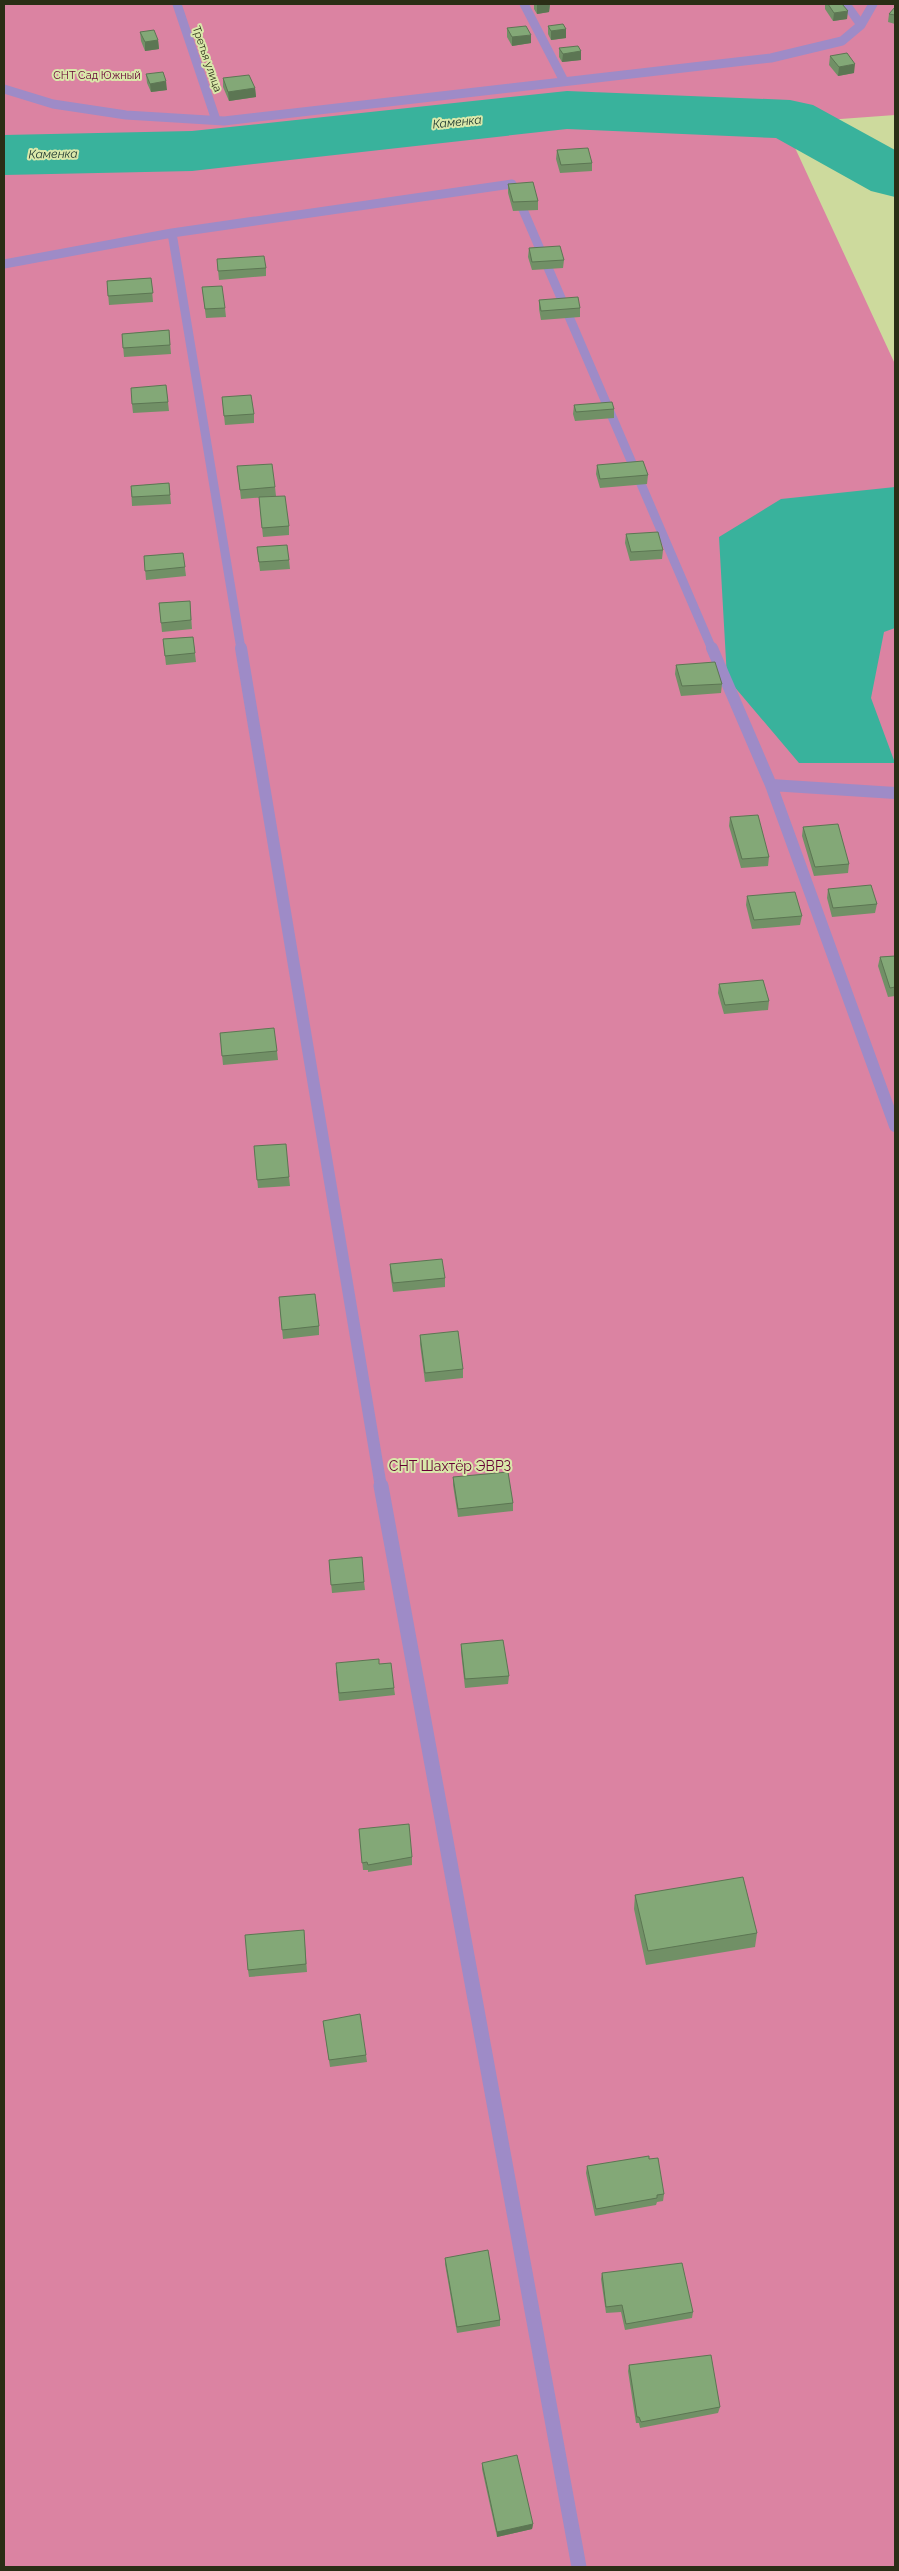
<svg xmlns="http://www.w3.org/2000/svg" width="899" height="2571" font-family="Raleway,sans-serif">
<style>
.green{fill:#db83a2}
.water{fill:#39b29c}
.lines{fill:none;stroke-linecap:round;stroke-linejoin:round}
.river{fill:#39b29c;fill-rule:evenodd}
.minor-far2{stroke:#9e8bc7;stroke-width:9}
.minor-far1{stroke:#9e8bc7;stroke-width:12}
.minor{stroke:#9e8bc7;stroke-width:15}
.wall{fill:#719066}
.shaded-wall{fill:#5c7653}
.building{fill:#83a877;stroke:#5c7653}
.labels{text-anchor:middle;dominant-baseline:central;stroke-width:4;stroke-linejoin:round;paint-order:stroke}
.far-street-label{font-size:11px;fill:#2a2e16;stroke:#dae8aa}
.far-park-label{font-size:11px;fill:#650034;stroke:#dae8aa}
.far-water-label{font-size:12px;font-style:italic;fill:#18322c;stroke:#dae8aa}
.park-label{font-size:14px;fill:#650034;stroke:#dae8aa}
</style>
<rect width="100%" height="100%" fill="#cdda9d"/>
<path class="green" d="M4 4H895V115L813 121 591 92 89 147 4 146Z
M590 98 784 124 895 364V2567H4V159Z"/>
<path class="water" d="M895 487V628L884 632 871 698 895 763H799L727 678 719 537 781 499Z"/>
<g class="lines">
<path class="river" d="M567 91 790 100 813 105 895 150V197L871 191 776 138 567 129 192 171 4 175V135L192 131Z"/>
<path class="minor-far2" d="M177 4 216 120
M524 4 564 81
M846 4 861 25
M4 89 53 104 126 115 224 121 771 58 842 41 861 25 873 4
M172 233 241 649
M4 264 172 233 512 184 712 649"/>
<path class="minor-far1" d="M241 648 381 1487
M712 648 771 785 895 1126
M771 785 895 793"/>
<path class="minor" d="M381 1486 579 2567"/>
</g>
<path class="wall" d="M534 4H550L549 12 537 14 534 9Z
M825 4H842L847 19 833 21 825 9Z
M895 7V24L888 22 889 14Z
M548 26 566 29V38L551 40 548 34Z
M507 28 531 43 512 46 507 37Z
M140 32 158 40 159 49 145 51 141 41Z
M559 48 581 51V60L562 62 559 57Z
M830 56 854 73 838 76 829 65Z
M146 74 167 90 151 92 147 83Z
M223 78 255 88 256 97 229 101 223 87Z
M557 150 592 163V171L560 173 556 159Z
M508 184 538 201V210L513 211 508 193Z
M529 248 564 260 563 268 532 270 528 257Z
M217 259 266 268V276L219 280Z
M151 278 153 302 109 305 107 281Z
M202 287 225 308 226 317 206 318Z
M539 300 580 308V317L541 320 539 309Z
M169 330 171 354 124 357 122 334Z
M166 385 169 411 133 413 132 404Z
M222 397 254 414V423L225 425Z
M574 405 614 409V418L575 421 573 414Z
M597 465 648 475 647 484 600 488 596 474Z
M237 466 275 487 276 496 241 499Z
M169 483 171 504 132 506 131 486Z
M259 497 289 526V535L263 537Z
M626 534 663 550 662 559 630 561 625 543Z
M257 547 289 560 290 569 260 571Z
M183 553 186 576 146 580 144 556Z
M190 601 192 629 162 632 159 603Z
M193 637 196 662 166 665 163 639Z
M676 665 722 684 721 693 681 696 675 674Z
M730 817 769 857 768 866 741 868 729 826Z
M803 827 849 864 848 873 814 876 802 836Z
M828 889 877 904 875 913 832 917 827 898Z
M747 896 802 916 800 925 752 929 746 905Z
M895 956V996L888 997 878 966 880 957Z
M719 984 769 1001 768 1010 724 1014 718 993Z
M220 1033 277 1051 278 1060 223 1065Z
M254 1146 289 1177 290 1186 258 1188Z
M390 1264 445 1278V1287L393 1292 390 1272Z
M279 1297 319 1326V1335L283 1339Z
M420 1335 463 1369V1378L425 1382 420 1344Z
M453 1477 513 1503V1511L458 1517 453 1485Z
M329 1560 364 1582 365 1590 332 1593Z
M461 1644 509 1676 508 1684 465 1688 461 1652Z
M379 1664 394 1688 395 1695 339 1701 336 1671Z
M359 1829 412 1857V1865L368 1872V1870H363Z
M635 1895 757 1933 755 1947 646 1965 634 1909Z
M304 1930 307 1972 249 1977 248 1970Z
M323 2021 366 2055 367 2062 330 2067Z
M649 2159 664 2194 663 2201 657 2202 656 2205 595 2216 586 2173 587 2166Z
M445 2258 500 2320V2326L457 2333 445 2264Z
M602 2273 693 2312 692 2318 625 2330 621 2312 606 2313 601 2279Z
M629 2365 720 2407 718 2413 640 2428 639 2423H636L628 2371Z
M482 2463 533 2524 532 2529 497 2537 482 2469Z"/>
<path class="shaded-wall" d="M550 4 549 12 537 14V5Z
M848 11 847 19 833 21 834 13Z
M566 29V38L551 40V31Z
M531 35V43L512 46V37Z
M158 40 159 49 145 51V42Z
M581 51V60L562 62 563 54Z
M855 64 854 73 838 76 839 67Z
M166 81 167 90 151 92 150 84Z
M255 88 256 97 229 101 228 92Z
M533 2524 532 2529 497 2537V2532Z"/>
<path class="building" d="M536 4H550L537 5Z
M828 4H842L848 11 834 13Z
M895 7V15L889 14Z
M563 24 566 29 551 31 548 26Z
M526 26 531 35 512 37 507 28Z
M154 30 158 40 145 42 140 32Z
M578 46 581 51 563 54 559 48Z
M847 53 855 64 839 67 830 56Z
M163 72 166 81 150 84 146 74Z
M249 75 255 88 228 92 223 78Z
M588 148 592 163 561 165 557 150Z
M533 182 538 201 513 202 508 184Z
M560 246 564 260 532 262 529 248Z
M264 256 266 268 218 271 217 259Z
M151 278 153 293 108 296 107 281Z
M222 286 225 308 205 309 202 287Z
M578 297 580 308 541 311 539 300Z
M169 330 170 345 123 348 122 334Z
M166 385 168 402 132 404 131 388Z
M251 395 254 414 224 416 222 397Z
M612 402 614 409 576 412 574 405Z
M643 461 648 475 600 479 597 465Z
M272 464 275 487 240 490 237 466Z
M169 483 170 495 132 497 131 486Z
M285 496 289 526 262 528 259 497Z
M658 532 663 550 631 552 626 534Z
M287 545 289 560 259 562 257 547Z
M183 553 185 567 145 571 144 556Z
M190 601 191 620 161 623 159 603Z
M193 637 195 653 165 656 163 639Z
M715 662 722 684 682 686 676 665Z
M758 815 769 857 742 859 730 817Z
M838 824 849 864 815 867 803 827Z
M871 885 877 904 833 908 828 889Z
M795 892 802 916 754 920 747 896Z
M895 956V987L890 988 880 957Z
M763 980 769 1001 725 1005 719 984Z
M274 1028 277 1051 222 1056 220 1033Z
M286 1144 289 1177 257 1180 254 1146Z
M442 1259 445 1278 393 1283 390 1264Z
M315 1294 319 1326 282 1330 279 1297Z
M458 1331 463 1369 425 1373 420 1335Z
M508 1472 513 1503 458 1509 453 1477Z
M362 1557 364 1582 331 1585 329 1560Z
M503 1640 509 1676 465 1679 461 1644Z
M379 1659V1664L391 1663 394 1688 339 1693 336 1663Z
M409 1824 412 1857 368 1865 367 1862 362 1863 359 1829Z
M743 1877 757 1933 648 1951 635 1895Z
M304 1930 306 1964 248 1970 245 1935Z
M360 2014 366 2055 329 2060 323 2021Z
M649 2156V2159L658 2158 664 2194 657 2195V2198L596 2209 587 2166Z
M488 2250 500 2320 457 2327 445 2258Z
M682 2263 693 2312 626 2324 622 2305 606 2307 602 2273Z
M711 2355 720 2407 641 2422 639 2417H637L629 2365Z
M517 2455 533 2524 497 2532 482 2463Z"/>
<g class="labels">
<g class="far-street-label">
<text transform="translate(207 59) rotate(71)">Третья улица</text>
</g>
<g class="far-park-label">
<text x="97" y="75">СНТ Сад Южный</text>
</g>
<g class="far-water-label">
<text transform="translate(457 122) rotate(-6)">Каменка</text>
<text transform="translate(53 154) rotate(-1)">Каменка</text>
</g>
<g class="park-label">
<text x="450" y="1466">СНТ Шахтёр ЭВРЗ</text>
</g>
</g>
<rect width="899" height="2571" fill="none" stroke="#2a2e16" stroke-width="10"/>
</svg>
